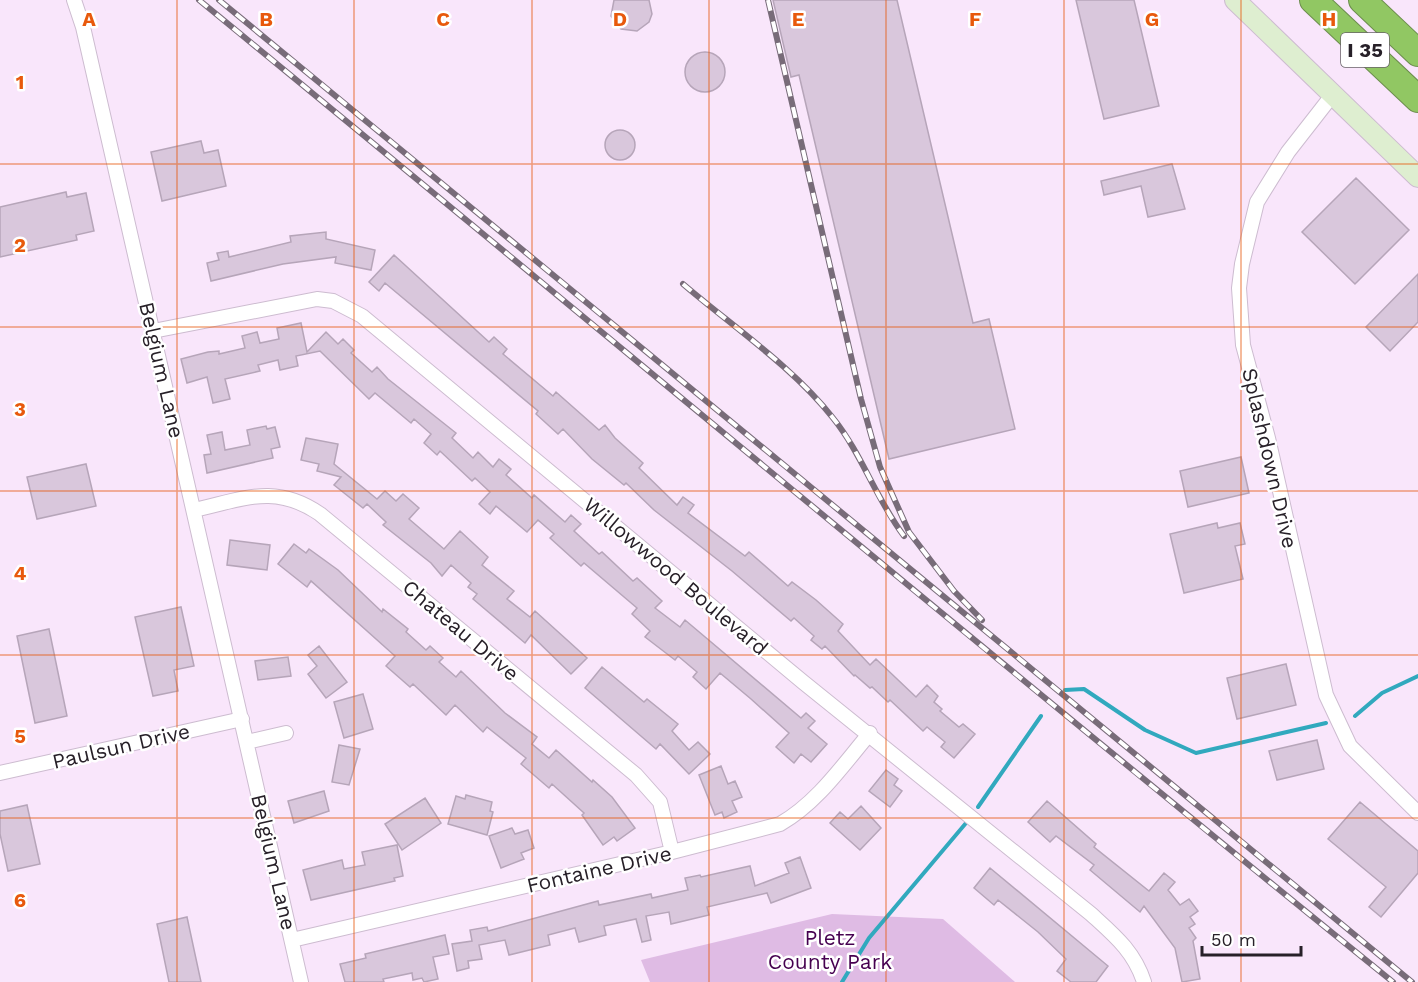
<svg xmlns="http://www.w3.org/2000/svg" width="1418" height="982" font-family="'Work Sans',sans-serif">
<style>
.green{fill:#dfbbe4}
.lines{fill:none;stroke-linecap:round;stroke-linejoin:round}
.stream{stroke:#31a9be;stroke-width:4}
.building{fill:#d9c7dc;stroke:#b6a5b9;stroke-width:1.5}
.street-casing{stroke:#cdbcd0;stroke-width:16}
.secondary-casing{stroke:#cdbcd0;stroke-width:22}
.highway-casing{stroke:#6c8d4e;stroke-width:28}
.street{stroke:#fff;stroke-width:14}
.secondary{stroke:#deeed0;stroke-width:20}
.highway{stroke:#91c763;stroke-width:26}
.rail-casing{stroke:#786c79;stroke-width:6}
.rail{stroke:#fff;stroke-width:4;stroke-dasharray:11;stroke-linecap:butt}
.grid{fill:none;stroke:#e8590c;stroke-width:1.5;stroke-opacity:0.55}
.labels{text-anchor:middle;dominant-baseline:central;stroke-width:5;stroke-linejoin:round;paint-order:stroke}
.shield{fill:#fff;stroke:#686368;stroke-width:1.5}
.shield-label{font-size:20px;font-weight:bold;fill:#272028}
.street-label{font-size:21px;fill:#272028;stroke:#fff}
.park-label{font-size:21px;fill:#460050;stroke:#fff}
.grid-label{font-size:20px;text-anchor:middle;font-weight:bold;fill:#e8590c;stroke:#fff;stroke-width:5;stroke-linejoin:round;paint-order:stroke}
</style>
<rect width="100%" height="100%" fill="#f9e6fb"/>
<path class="green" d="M832 914 943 919 1015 982H650L641 960Z"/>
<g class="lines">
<path class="stream" d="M1065 690 1084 689 1145 730 1196 753 1326 723
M1355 716 1382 693 1418 676
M978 807 1041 716
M842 982 869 938 966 823"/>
</g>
<path class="building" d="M614 0H649L652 14 649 22 637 31 621 29 611 16Z
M773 0H897L973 323 989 319 1015 429 889 459 799 75 791 77Z
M1076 0H1134L1159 106 1104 119Z
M685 72a20 20 0 1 1 40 0a20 20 0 1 1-40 0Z
M605 145a15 15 0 1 1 30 0a15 15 0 1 1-30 0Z
M201 141 204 153 218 150 226 186 162 201 151 152Z
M1172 164 1185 209 1148 217 1141 186 1104 195 1101 181Z
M1356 178 1409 230 1355 284 1302 232Z
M66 192 67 197 86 193 94 231 76 235 77 240 0 257V207Z
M326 232V239L375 250 371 270 335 263 336 257 283 264 211 281 207 263 219 260 217 253 228 251 229 257 291 242 290 236Z
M394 255 489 342 494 337 507 349 503 354 553 396 556 392 599 430 605 425 615 438 643 463 639 468 677 505 683 497 694 505 688 513 745 556 749 552 788 586 792 582 816 600 843 624 838 631 870 665 876 659 916 697 927 685 938 696 934 702 942 709 940 711 959 727 963 724 975 734 954 758 941 747 945 742 927 727 923 731 890 700 888 702 872 687 870 688 855 675 854 676 825 646 822 649 811 640 814 636 794 618 791 621 732 571 654 510 626 483 624 485 592 459 563 429 558 434 536 414 538 411 385 283 379 291 369 282Z
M1418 274V322L1390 351 1366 327Z
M301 323 307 352 326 332 338 344 343 339 354 350 351 353 372 372 377 367 388 379 456 433 452 438 473 458 478 452 493 467 499 459 511 469 506 475 532 498 534 495 565 522 571 515 581 524 574 531 599 554 602 552 633 581 637 578 662 601 655 608 680 627 685 620 801 718 806 713 815 721 808 728 827 744 811 762 801 754 794 763 776 747 789 733 751 699 720 673 706 689 693 677 697 672 678 656 675 660 645 637 650 631 632 614 637 608 584 563 581 566 550 538 554 534 538 520 527 532 496 506 490 514 479 504 490 492 475 478 472 481 440 451 437 455 424 443 431 434 414 419 411 423 375 393 369 399 320 351 296 356 298 366 280 370 278 360 258 365 260 371 225 379 230 399 213 403 207 377 187 383 181 359 208 352 219 351V354L245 348 242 336 257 332 260 343 279 339 277 328Z
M266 426 267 429 275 427 280 447 271 449 273 458 207 473 204 455 211 454 207 435 222 432 225 450 250 445 247 430Z
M306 438 338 444 334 464 377 499 385 491 396 501 403 494 419 508 409 519 444 549 460 531 488 557 482 565 514 591 507 599 530 617 535 611 587 658 571 674 531 635 525 643 473 599 477 594 468 587 471 583 451 565 442 576 431 563 383 525 386 522 367 504 363 508 334 485 341 477 317 471 319 464 301 460Z
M1241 457 1249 493 1188 507 1180 471Z
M86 464 96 506 37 519 27 477Z
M1217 523 1218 528 1240 523 1245 544 1235 546 1243 579 1184 593 1170 534Z
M230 540 270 545 267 570 227 565Z
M294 544 306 553 309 549 338 570 382 612 383 609 408 629 406 632 426 650 430 646 443 658 439 662 456 677 461 671 505 713 537 737 532 744 549 758 556 750 592 782 593 780 612 797 635 828 617 841 614 837 603 845 582 815 584 813 552 784 549 788 521 764 526 758 487 727 483 732 455 705 446 715 413 684 410 687 386 666 395 656 311 581 307 587 278 564Z
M181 607 194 666 174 670 178 691 153 696 135 617Z
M49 629 67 716 35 723 17 636Z
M319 646 347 682 326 698 308 674 317 666 308 655Z
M288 657 291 676 258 680 255 661Z
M1286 664 1296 705 1237 719 1227 678Z
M602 667 644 702 647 699 678 724 672 731 689 750 698 742 710 754 689 774 660 744 656 749 585 688Z
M363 694 373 729 344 738 334 702Z
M1317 740 1324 769 1277 780 1269 751Z
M339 745 360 749 349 785 332 782Z
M721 766 728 784 735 781 742 797 732 801 737 812 724 818 722 812 715 815 699 775Z
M886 770 898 779 894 785 902 791 890 807 869 791Z
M324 791 329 811 294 823 288 801Z
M466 795 492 802 490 811 493 812 487 835 448 824 456 796 465 799Z
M425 798 441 823 402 850 385 824Z
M1047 801 1096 844 1094 847 1149 891 1164 873 1175 882 1168 890 1180 905 1189 899 1198 911 1190 917 1195 924 1189 928 1196 938 1193 941 1200 979 1182 982 1175 948 1144 906 1140 912 1090 870 1094 865 1056 836 1050 842 1028 822Z
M1360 802 1418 851V873L1381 917 1369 907 1386 887 1328 839Z
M27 805 40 864 8 871 0 834V811Z
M861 806 881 828 860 850 830 823 840 812 848 819Z
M512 828 515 834 528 830 534 848 521 853 524 859 501 868 489 836Z
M397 845 403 876 394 878 395 881 311 900 303 870 342 860 344 869 365 865 362 852Z
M800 857 811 888 771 903 767 893 707 907 709 915 671 924 669 912 646 916 651 940 642 942 636 919 604 926 606 935 579 942 575 928 548 935 550 945 509 955 505 940 479 945 482 959 468 961 469 968 457 971 452 944 472 941 470 930 487 927 488 931 598 901 599 905 651 894 652 898 688 890 685 878 700 875 701 877 750 866 755 886 789 873 785 863Z
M990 868 1108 966 1096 982H1071L1057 971 1066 959 1038 932 998 900 994 905 974 888Z
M187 917 201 982H169L157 924Z
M445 935 449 954 433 957 438 979 424 982 422 978 413 980 412 973 383 979 384 982H345L340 964 366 958 365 954Z"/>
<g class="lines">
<g class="street-casing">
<path id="street" d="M74 0 83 27 301 982
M1334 93 1288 152 1257 202 1242 264 1239 288 1243 345 1268 438 1326 695 1350 746 1418 813
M153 331 317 299 333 301 362 316 803 682 1091 914C1114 935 1134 951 1144 982
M194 510C244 499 275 483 320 514L636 775 660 802 672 852
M247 742 286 733
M0 773 242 719
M292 940 672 852 780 824C817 803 843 765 870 733"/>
</g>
<g class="secondary-casing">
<path id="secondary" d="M1235 0 1418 177"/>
</g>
<g class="highway-casing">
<path id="highway" d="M1313 0 1418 99
M1362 0 1418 53"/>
</g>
<use href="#street" class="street"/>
<use href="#secondary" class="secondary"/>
<use href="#highway" class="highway"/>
<g class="rail-casing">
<path id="rail" d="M199 0C598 327 992 658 1393 982
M219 0 1412 982
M768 0 861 399 880 467 909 532 954 591 982 620
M683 284C732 326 793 367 833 418 862 454 876 499 904 536"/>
</g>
<use href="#rail" class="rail"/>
</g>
<path class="grid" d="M177 0V982M354 0V982M532 0V982M709 0V982M886 0V982M1064 0V982M1241 0V982M0 164H1418M0 327H1418M0 491H1418M0 655H1418M0 818H1418"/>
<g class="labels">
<rect class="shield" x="1341" y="33" width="48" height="34" rx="4.5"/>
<g class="shield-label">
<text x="1365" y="50">I 35</text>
</g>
<g class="street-label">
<text transform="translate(162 370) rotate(77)">Belgium Lane</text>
<text transform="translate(1270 458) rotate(77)">Splashdown Drive</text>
<text transform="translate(676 576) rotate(40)">Willowwood Boulevard</text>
<text transform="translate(461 630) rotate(40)">Chateau Drive</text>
<text transform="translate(121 746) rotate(-13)">Paulsun Drive</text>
<text transform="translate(274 862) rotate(77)">Belgium Lane</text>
<text transform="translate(599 869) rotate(-13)">Fontaine Drive</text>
</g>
<g class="park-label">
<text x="830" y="937">Pletz<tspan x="830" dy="24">County Park</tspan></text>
</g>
</g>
<g class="grid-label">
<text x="89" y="26">A</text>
<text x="266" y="26">B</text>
<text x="443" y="26">C</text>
<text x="620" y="26">D</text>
<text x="798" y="26">E</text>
<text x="975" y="26">F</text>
<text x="1152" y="26">G</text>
<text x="1329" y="26">H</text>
<text x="20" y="89">1</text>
<text x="20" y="252">2</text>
<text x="20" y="416">3</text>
<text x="20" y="580">4</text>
<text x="20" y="743">5</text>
<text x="20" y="907">6</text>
</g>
<path d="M1202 946v9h99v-9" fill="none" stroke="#272028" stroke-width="3"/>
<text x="1211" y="946" font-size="18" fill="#272028" stroke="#ffffff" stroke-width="4.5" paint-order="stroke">50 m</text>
</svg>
